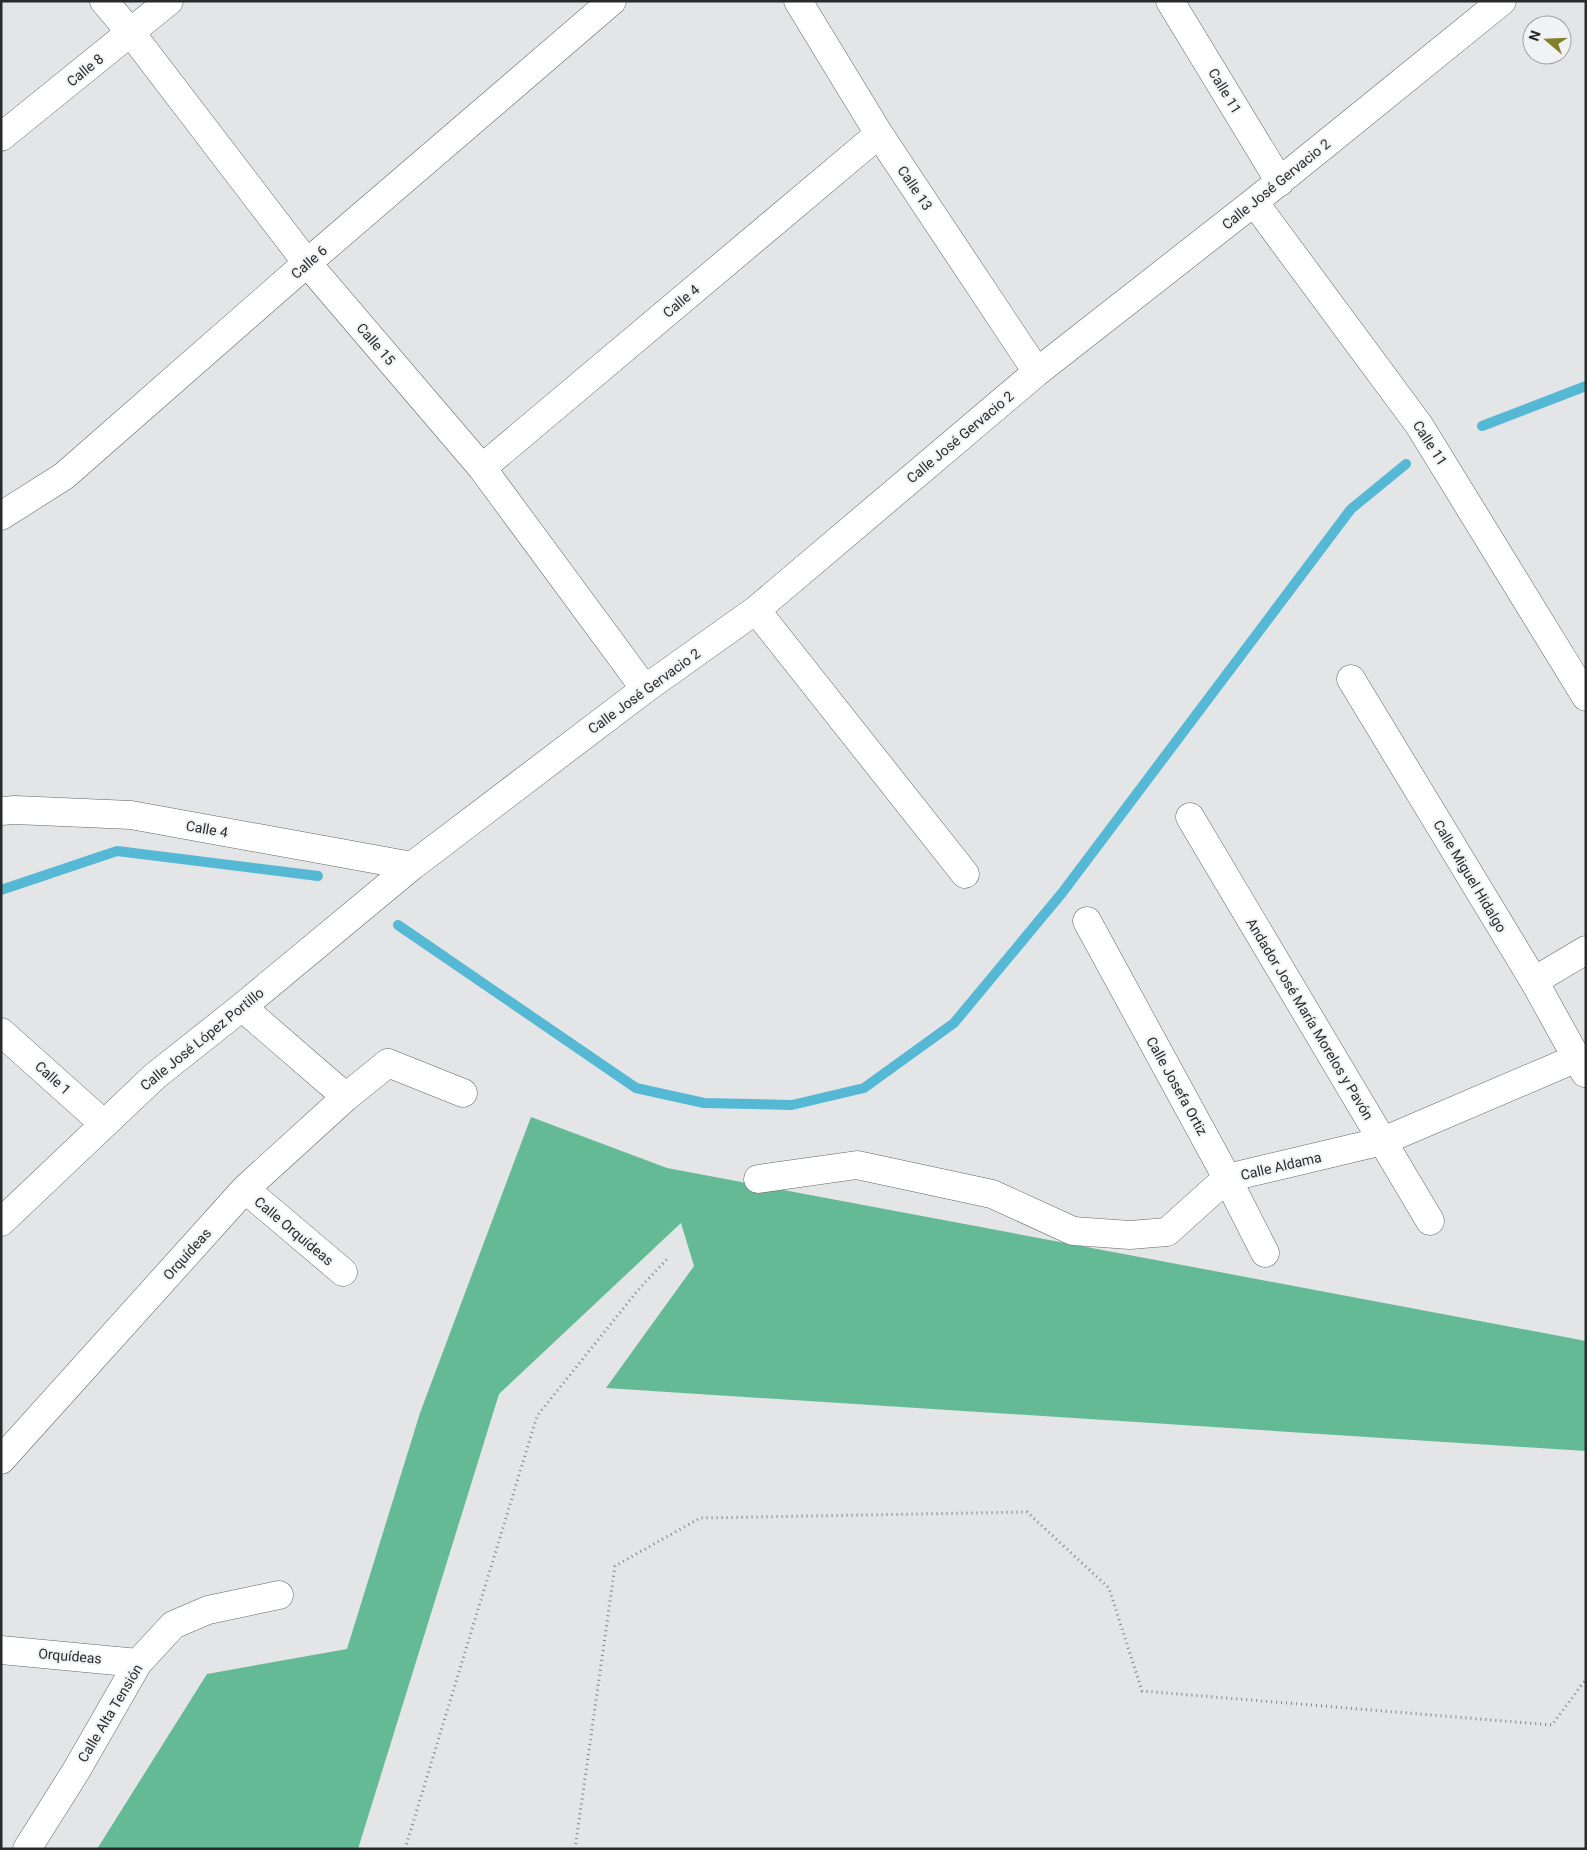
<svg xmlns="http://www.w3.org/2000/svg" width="1587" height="1850" font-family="Roboto,sans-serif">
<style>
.forest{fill:#64ba95}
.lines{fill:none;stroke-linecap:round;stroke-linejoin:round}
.stream{stroke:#55b9d5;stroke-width:10}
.minor-casing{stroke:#646566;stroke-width:29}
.path{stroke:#828383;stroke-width:3;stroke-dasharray:1 4;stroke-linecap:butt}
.minor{stroke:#fff;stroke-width:28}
.labels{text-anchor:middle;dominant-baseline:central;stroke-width:4;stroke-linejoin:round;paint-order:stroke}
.street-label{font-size:14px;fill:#292a2a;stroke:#f1f2f3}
</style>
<rect width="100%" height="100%" fill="#e4e5e6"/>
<path class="forest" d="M531 1117 667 1168 1586 1341V1451L606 1388 694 1266 681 1223 499 1394 358 1849H97L207 1674 347 1649 420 1413Z"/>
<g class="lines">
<path class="stream" d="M1482 426 1586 386
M1 890 117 851 318 876
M398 925 636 1088 704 1103 792 1105 864 1088 954 1023 1062 893 1351 509 1406 464"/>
<g class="minor-casing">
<path id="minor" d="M104 1 131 33 307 263 482 468 645 689
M798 1 879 134 1037 372
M1170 1 1280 182
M1 137 169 1
M1254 202 1419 425 1586 697
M482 468 879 134
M1 516 64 476 307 263 612 1
M756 610 965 874
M1351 679 1534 981 1585 1073
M1 811 15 810 131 815 412 866
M1190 817 1430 1221
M1087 921 1227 1178 1265 1253
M1534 981 1586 950
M242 1007 346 1097
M1 1032 104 1124
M758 1179 857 1165 992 1194 1073 1231 1130 1235 1167 1232 1227 1178 1383 1141 1577 1058
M245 1189 343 1272
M1 1222 155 1076 242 1007 412 866 645 689 756 610 1037 372 1254 202 1502 1
M1 1460 245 1189 346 1097 388 1063 463 1093
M1 1650 138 1663
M27 1849 76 1771 138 1663 173 1625 208 1610 279 1595"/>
</g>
<path class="path" d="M405 1849 537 1416 638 1290 668 1258
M575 1849 615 1566 700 1518 1027 1512 1109 1588 1142 1691 1552 1725 1586 1679"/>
<use href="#minor" class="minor"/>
</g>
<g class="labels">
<g class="street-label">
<text transform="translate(85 70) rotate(-39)">Calle 8</text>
<text transform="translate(1225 91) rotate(59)">Calle 11</text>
<text transform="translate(1276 184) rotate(-39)">Calle José Gervacio 2</text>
<text transform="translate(915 188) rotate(56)">Calle 13</text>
<text transform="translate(309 262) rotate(-41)">Calle 6</text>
<text transform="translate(681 301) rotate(-40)">Calle 4</text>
<text transform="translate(376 344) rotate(49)">Calle 15</text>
<text transform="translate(960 437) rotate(-40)">Calle José Gervacio 2</text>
<text transform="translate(1430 443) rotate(57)">Calle 11</text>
<text transform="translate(644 691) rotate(-36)">Calle José Gervacio 2</text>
<text transform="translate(207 829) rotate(10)">Calle 4</text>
<text transform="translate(1470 876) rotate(59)">Calle Miguel Hidalgo</text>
<text transform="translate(1310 1019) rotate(59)">Andador José María Morelos y Pavón</text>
<text transform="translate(202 1039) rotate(-39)">Calle José López Portillo</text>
<text transform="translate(53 1078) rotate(42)">Calle 1</text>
<text transform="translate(1177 1086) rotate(61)">Calle Josefa Ortiz</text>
<text transform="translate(1281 1166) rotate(-13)">Calle Aldama</text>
<text transform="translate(294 1231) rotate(40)">Calle Orquídeas</text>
<text transform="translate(187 1254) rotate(-48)">Orquídeas</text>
<text transform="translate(70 1656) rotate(5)">Orquídeas</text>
<text transform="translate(110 1713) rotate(-59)">Calle Alta Tensión</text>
</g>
</g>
<rect width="1587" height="1850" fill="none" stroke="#292a2a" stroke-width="5"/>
<g transform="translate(1547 40) rotate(289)"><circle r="24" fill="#f1f2f3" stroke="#a1a2a3"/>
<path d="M0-4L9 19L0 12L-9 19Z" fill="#80812a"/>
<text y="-8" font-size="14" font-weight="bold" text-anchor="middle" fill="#292a2a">N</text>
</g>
</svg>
